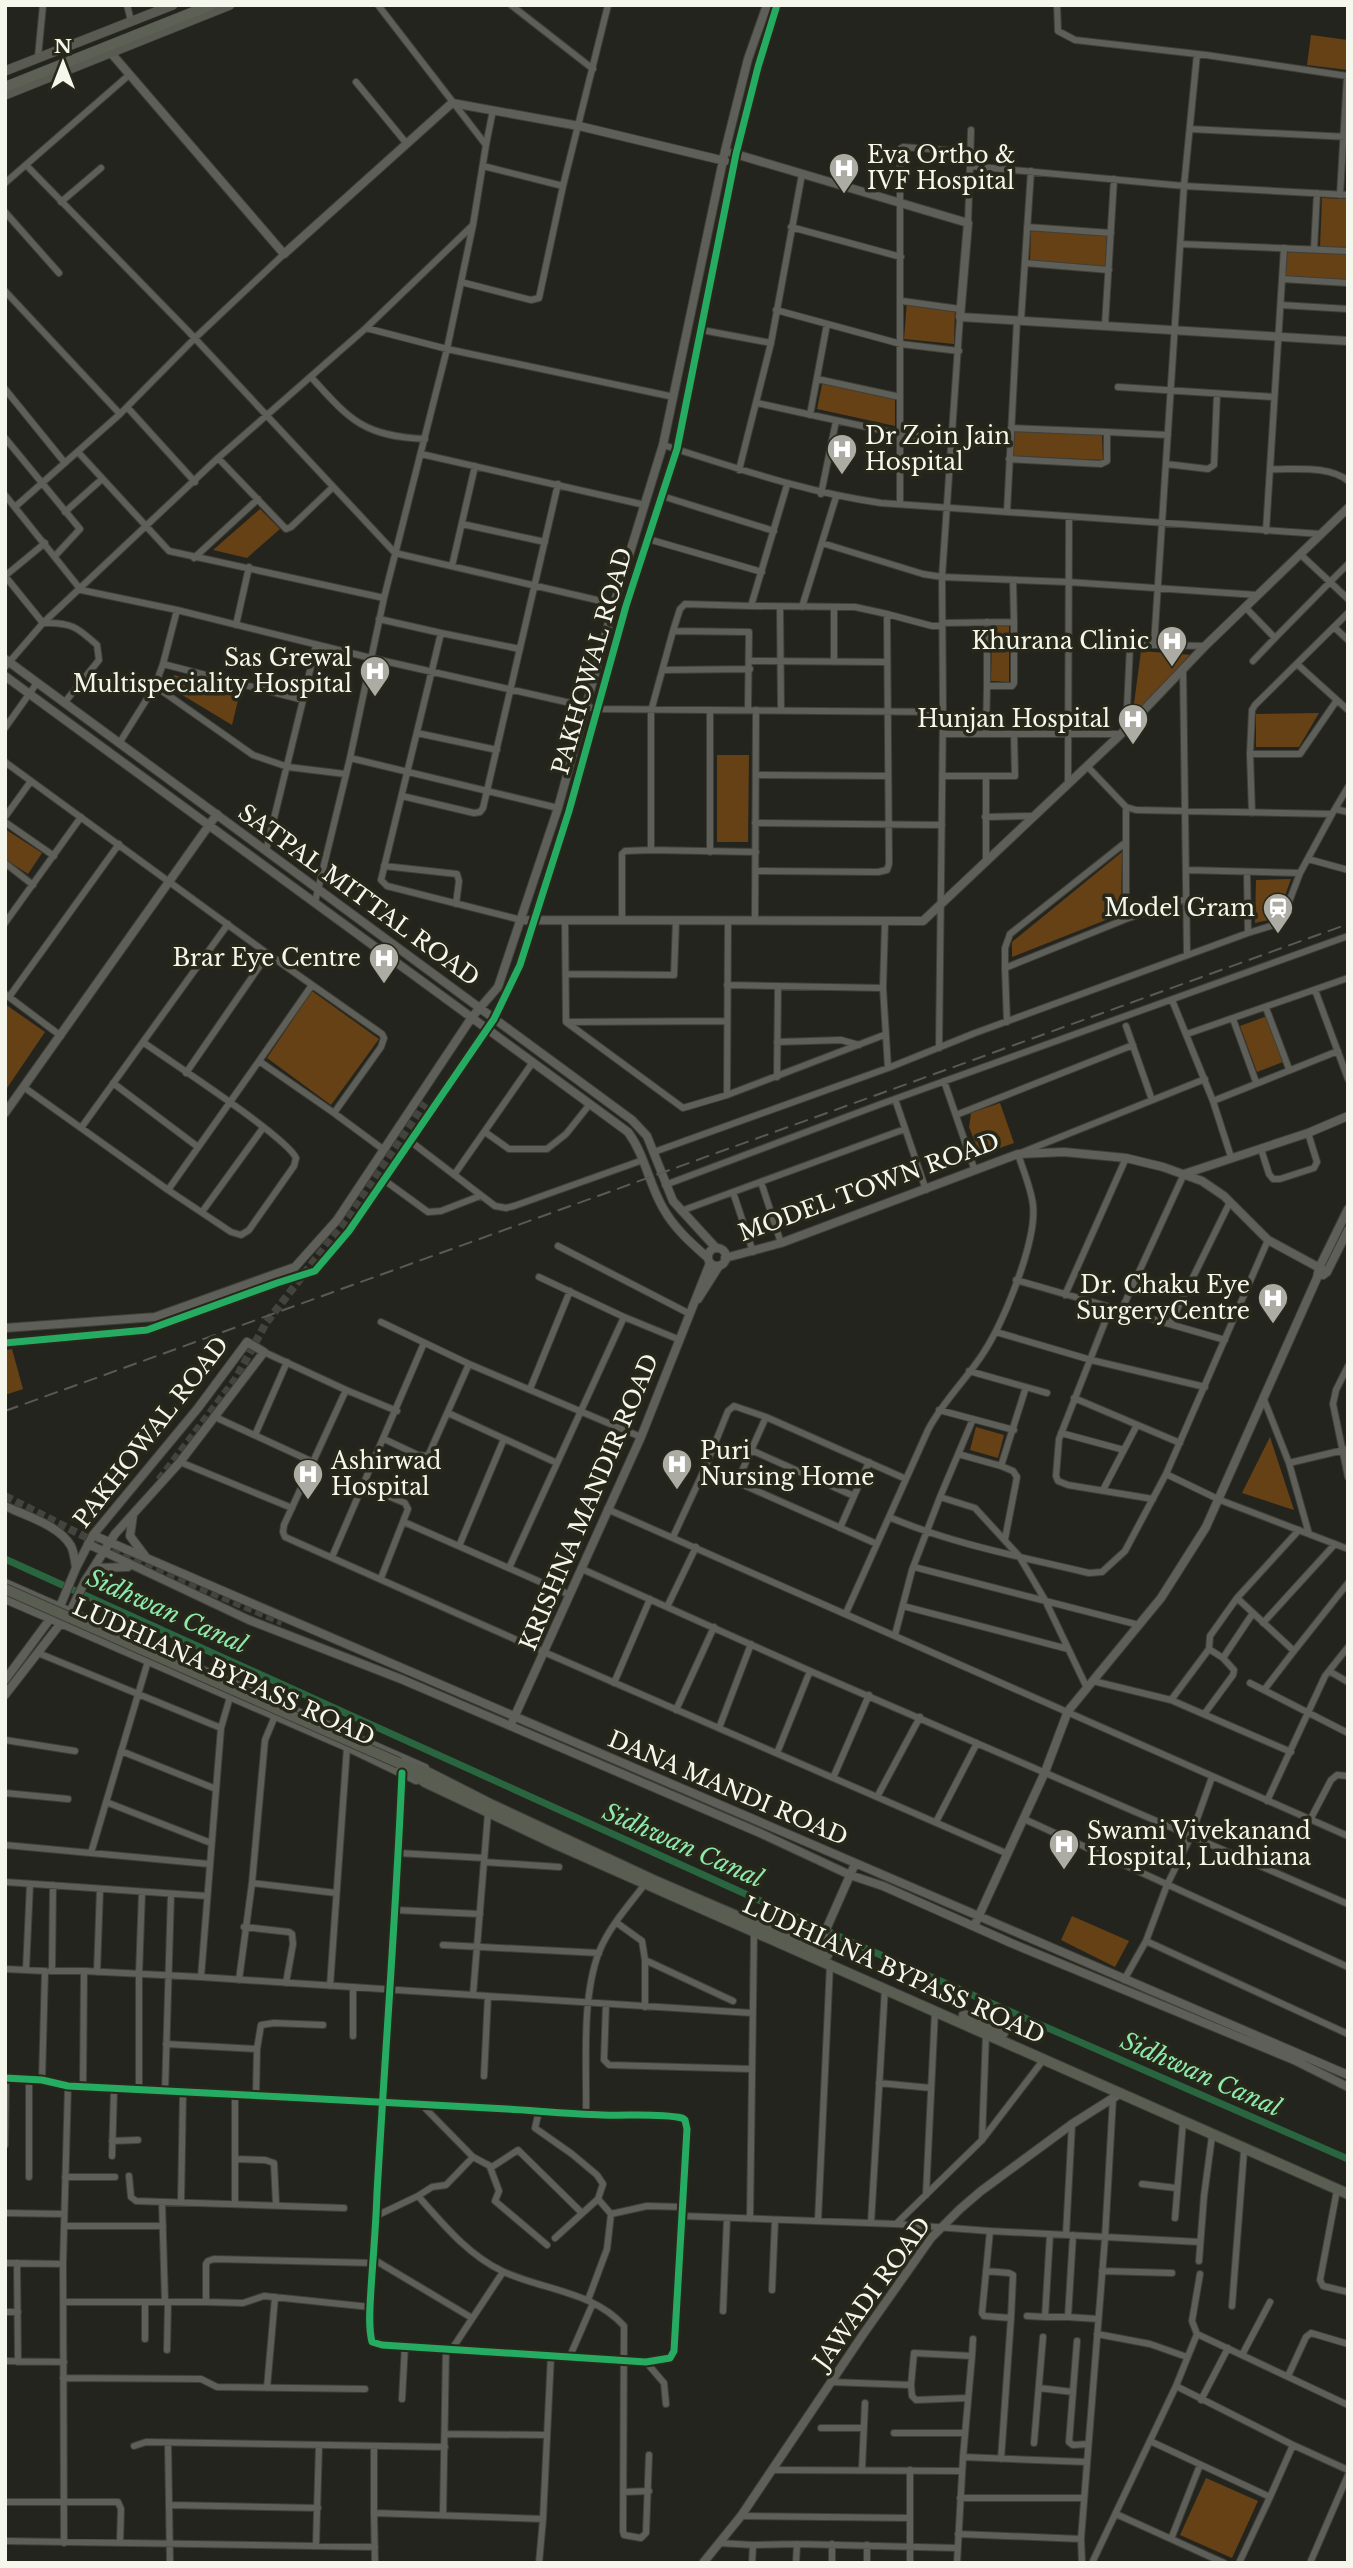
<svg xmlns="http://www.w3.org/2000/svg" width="1353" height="2568" font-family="'Libre Baskerville',serif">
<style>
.green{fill:#654115}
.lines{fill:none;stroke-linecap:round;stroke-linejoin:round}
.canal{stroke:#29653f;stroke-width:7}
.tertiary-tunnel{stroke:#43443d;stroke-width:8;stroke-dasharray:8 4;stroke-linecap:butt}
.minor-casing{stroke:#3f3f39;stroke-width:8}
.tertiary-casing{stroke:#3f3f39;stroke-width:10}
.secondary-casing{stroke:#3f3f39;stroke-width:10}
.primary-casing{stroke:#3f3f39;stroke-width:11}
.trunk-casing{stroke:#3f3f39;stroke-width:12}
.minor{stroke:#5f5f59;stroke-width:6}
.tertiary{stroke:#5f5f59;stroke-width:8}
.secondary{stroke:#595b52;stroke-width:9}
.primary{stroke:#5c6055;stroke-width:10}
.trunk{stroke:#5a5e52;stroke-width:10}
.rail{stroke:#5a5a55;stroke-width:2;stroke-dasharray:14 7;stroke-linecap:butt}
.trunk-bridge-casing{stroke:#3f3f39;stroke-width:12;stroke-linecap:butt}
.trunk-bridge{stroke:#5a5e52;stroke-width:10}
.cycleway-casing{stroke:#28281a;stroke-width:11}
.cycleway{stroke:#26ab63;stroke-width:7}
.labels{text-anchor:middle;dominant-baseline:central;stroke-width:7;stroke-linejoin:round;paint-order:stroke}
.poi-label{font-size:23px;fill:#f5f6ec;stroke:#28281a;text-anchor:end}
.street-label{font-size:23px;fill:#f5f6ec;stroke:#28281a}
.water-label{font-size:24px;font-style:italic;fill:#8eeaac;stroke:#28281a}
</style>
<rect width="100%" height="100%" fill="#24241e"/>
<path class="green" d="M1311 35 1348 40V70L1307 65Z
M1322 198 1348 199V247H1320Z
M1031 230 1107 235 1105 267 1030 263Z
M1286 249 1348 252V281L1285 279Z
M907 301 955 308 954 344 904 339Z
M823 380 895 399V426L817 409Z
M1012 430 1102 435 1103 460 1011 456Z
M260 509 280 529 247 558 213 550Z
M992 626H1009V682L991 681Z
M1141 651 1192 655 1136 712 1133 711Z
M174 675 240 692 232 725 169 687Z
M1319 713 1299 747H1256V714Z
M717 755H749L748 842H717Z
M5 829 42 853 28 874 5 859Z
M1122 852 1121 914 1012 957V942Z
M1291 879 1277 918 1255 923 1256 880Z
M312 991 379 1039 331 1105 267 1058Z
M5 1004 45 1032 5 1091Z
M1267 1016 1283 1062 1257 1072 1240 1026Z
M1000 1103 1014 1143 980 1155 969 1127 971 1113Z
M12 1349 23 1389 5 1395V1350Z
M976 1427 1004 1435 998 1458 970 1450Z
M1270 1437 1294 1510 1242 1493Z
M1072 1916 1129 1941 1115 1967 1061 1940Z
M1206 2478 1258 2501 1232 2558 1180 2535Z"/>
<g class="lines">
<path class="canal" d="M5 1559 867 1949 1348 2159"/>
<path class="tertiary-tunnel" d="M159 1480 235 1380 266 1323 352 1212 425 1103
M5 1496 109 1549 282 1622"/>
<g class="minor-casing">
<path id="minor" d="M127 5 131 21
M511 5 593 69
M1057 5 1058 31 1075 40 1206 55 1347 76 1340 195
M38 57 43 5
M356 82 407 144
M1190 129 1348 137
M486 145 493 110
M27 166 188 331 395 553 614 604
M483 166 563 186
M970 166 971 130
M5 183 129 75
M61 202 101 168
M5 212 59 273
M968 223 970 166 1184 186 1348 195
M791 227 901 257
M1027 227 1111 233
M1181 244 1348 251
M1314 249 1317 193
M1025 263 1109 270
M1282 279 1348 283
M461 282 531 300 539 298 563 186 608 5
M5 291 120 414
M902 301 960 309
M1281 305 1348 309
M776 310 901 344 959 351
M1021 320 1031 171
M1105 325 1114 179
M366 328 447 349 674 397
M702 330 771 343
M311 377C350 420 363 436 425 439
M817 379 900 397
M1118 387 1274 397
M5 389 65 463
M757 403 899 434 952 440
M127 407 195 482
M810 415 827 324
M1107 432 1168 435
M5 438 80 529 55 556
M663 445C737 468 804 492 881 503L1321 534
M78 452 169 551 384 598
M421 454 645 505
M218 458 286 529 291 527 333 487
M1009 459 1101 464 1107 461V432L1011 428
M1166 464 1208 469 1214 465 1217 394
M1270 469C1294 470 1330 465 1348 481
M739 470 771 343 802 174
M821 494 836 421
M5 495 81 590 177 610 163 664 155 686 120 742
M662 496 774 531
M900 504V149L903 147 971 152
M15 507 120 414 195 338 284 254
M65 512 102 479
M1007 512 1017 320
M462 524 545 542
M1266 531 1284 248
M648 539 762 572
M822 543 923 574 942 577 1068 582 1257 595
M194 558 258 499
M1348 564 1330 582 1348 599
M452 566 475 466
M5 576 43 623C71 622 77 627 97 645L99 660 65 702
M5 576 45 543
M780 607 781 709
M802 607 836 497
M1245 607 1275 638 1330 582 1300 554
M177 610 371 658 597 709 943 712
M887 614 932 626H942
M379 619 441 633 381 880 387 886 521 920
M987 622V686H1012L1014 683V622
M942 623 1014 622 1013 580
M236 625 249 567
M1334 627 1348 640
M673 631 680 609 685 604 751 606
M441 633 520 649
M1154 645 1205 646
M750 661 887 662
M1253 661 1275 638
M834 662V607
M163 664 303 700 266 851
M1297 664 1348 710
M5 667 43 623 218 458 366 328 472 226
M1183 668 1187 955
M663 670 750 669
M155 686 253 755 288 767 345 774
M303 700 316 645
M710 711V852
M5 728 37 683
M1126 729 1130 646 1133 644 1154 645 1184 186 1197 54
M417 733 497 750
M943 734H1121
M986 734 987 686
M1250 754H1300L1337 700
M350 758 558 808
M5 762 268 954 382 1034 384 1038 381 1047 334 1113 259 1061 312 985
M1087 766 1126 807 1136 810 1332 814 1348 787
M756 775 888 776
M942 776H1015L1014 734
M1068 782 1069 517
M402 796 474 813 480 812 483 808 558 484
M1335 809 1348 812
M1252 813 1250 754 1252 710 1255 705 1348 613
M5 817 31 781
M985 817 1033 816
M5 822 54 856
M755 823 942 825
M651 850 756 852
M1308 859 1348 870
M986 862V777
M5 863 33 885
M384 866 457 874 459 881 456 904
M1187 870 1300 873
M756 871 878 872 887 870 889 864 887 614 855 607 751 606 787 485
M1247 872 1248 933
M315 902 350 758 384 598 447 349 473 225 486 145 378 5
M1126 919V807
M565 920 566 1022 683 1108 727 1095 884 1035
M622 920V854L625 851 651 850V711L673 631 749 632 748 710
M755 920 756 710
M885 922 883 988 888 1068
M5 923 81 817
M1005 968V948L1010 934 1126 842
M566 974 674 975 676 920
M727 985 883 988
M1315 990 1348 1079
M5 994 61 1036
M9 997 119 844
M1172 1000 1213 1101 1231 1157
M1266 1008 1289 1069
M1233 1019 1256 1082
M567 1022 727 1021
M1007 1022 1005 968 1126 919 1186 899
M1126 1026 1152 1100
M1187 1034 1348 978
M143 1042C169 1061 287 1137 296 1158L294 1166 249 1230 241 1235 231 1232 168 1190
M777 1042 841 1040 859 1045
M939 1048 943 712 942 577 960 317
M186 1073 268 954
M777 1077 778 988
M944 1081 975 1171
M113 1083 198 1147
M25 1088 168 1190 259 1061
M727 1095 728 921
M895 1099 926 1190
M1213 1101 1338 1051
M334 1113 384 1150
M956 1115 1133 1045
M81 1128 228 924
M485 1132 509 1149H547L566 1134 590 1104
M410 1141 495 1206 506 1208 514 1206 643 1160
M1261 1149 1269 1174 1273 1179H1280L1314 1168 1317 1162 1308 1133
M654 1152 888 1068 975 1033 1248 933 1274 925 1284 915 1300 873 1332 814
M454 1175 533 1062
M384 1180 428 1212 441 1211 480 1196
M761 1182 781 1243
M665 1185 881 1104 1348 936
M733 1192 753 1252
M681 1211 905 1129
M202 1212 263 1128
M558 1246 690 1314
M539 1277 624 1317 680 1340
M1016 1280 1225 1340
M1065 1295 1126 1158
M1110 1309 1059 1439 1056 1476 1058 1481 1068 1485 1153 1499
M1121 1311 1184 1174
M381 1322 469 1364 641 1437
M1170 1324 1230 1202
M996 1332 1091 1360 1205 1387
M264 1352 346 1390 397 1411
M1348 1366 1336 1390 1333 1404 1348 1477
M969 1371 1047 1393
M530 1389 570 1291
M346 1390 284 1525 283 1532 285 1537 537 1649 1008 1854 1009 1850
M1263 1397 1289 1463 1309 1534
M1074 1398 1180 1443
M939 1410 1014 1430
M448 1413 557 1463
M215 1417 313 1462
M1061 1433 1124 1450
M255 1435 287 1362
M384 1439 418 1455 428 1456 469 1364
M751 1450 854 1496
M958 1454 1001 1466 1026 1387
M180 1462 292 1508
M1289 1463 1348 1449
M1001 1466 1013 1471 1017 1477 1005 1539
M705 1468 877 1544
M1166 1474 1220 1500 1348 1549
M737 1482 766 1417
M363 1486 405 1503 408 1509 381 1578
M1103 1490 1137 1425
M940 1497 973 1419
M607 1509 1348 1836
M889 1517C952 1544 1022 1557 1089 1573L1102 1572 1125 1551 1166 1474 1268 1240
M404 1522 570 1595
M840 1528 869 1462
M673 1537 705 1468 728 1411 734 1406 766 1417 906 1479
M459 1546 504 1439
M332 1557 424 1343
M914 1567 1139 1625
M509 1568 624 1317
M582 1569 810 1671 1348 1904
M1237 1598 1294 1651 1264 1690
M903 1606 1068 1649
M667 1607 696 1547
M846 1613 928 1430C943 1401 967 1379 984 1352 1004 1321 1037 1241 1033 1205 1031 1188 1023 1170 1018 1154L1205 1079
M1263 1623 1335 1544
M895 1635 912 1570 940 1497 975 1508 1019 1556 1045 1600 1087 1688
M1294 1651 1348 1583
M38 1653 221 1728 201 1977 84 1971 83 2087
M1223 1658 1253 1613
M1329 1671 1348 1682
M1093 1681 1171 1700 1291 1752
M614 1683 650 1599
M1250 1683 1348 1733
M1171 1700 1209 1649 1210 1636 1237 1598 1299 1530
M676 1710 714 1627
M1205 1713 1233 1675 1234 1670 1223 1658 1209 1649
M221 1728 230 1697
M719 1728 751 1644
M5 1740 75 1751
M121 1751 216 1789
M777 1753 810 1671
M833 1778 869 1695
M5 1793 68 1799
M877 1797 920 1717
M1267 1801 1325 1676 1348 1647
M106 1802 211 1843
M1310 1820 1331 1780 1337 1775 1348 1776
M936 1822 977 1743
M1022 1823 1024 1819 1348 1967
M5 1845 209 1864
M91 1853 148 1661
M398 1853 484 1858
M484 1862 559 1867
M5 1882 207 1896
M252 1883 336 1893
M395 1910 480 1914
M617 1923 642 1941 645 1960
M244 1927 289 1932 292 1934 293 1944 286 1983
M1146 1941 1348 2034
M443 1945 599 1953
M5 1969 45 1971 42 2080
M26 1970 30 1884
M50 1971H84
M52 1971 53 1885
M97 1972 100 1889
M201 1977 473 1995 488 1813
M239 1980 252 1883 265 1740 275 1716
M1124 1980 1146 1941 1167 1885 1191 1836 1212 1777
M330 1986 347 1747
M353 1987V2036
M473 1995 752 2013
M606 2004 604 2060 609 2065 751 2069
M645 2007V1960L733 2001
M166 2044 257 2049
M484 2076 488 1996
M5 2078 42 2080 68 2086C214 2094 361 2100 507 2109 539 2111 571 2114 603 2115 628 2116 657 2113 682 2118L685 2120 687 2129 674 2351 670 2358 646 2362 382 2345 372 2342C368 2326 370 2306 371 2289 373 2257 376 2225 377 2193 385 2053 396 1914 402 1773
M29 2080V2177
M879 2083 931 2088
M139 2090V1974L142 1892
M165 2092 171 1894
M235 2095V2204
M256 2095 257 2049 261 2025 274 2023 323 2025
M421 2104 473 2157
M539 2111 535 2128 572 2154 597 2175 603 2184 598 2199 611 2214 607 2249 588 2300
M586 2115C587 2065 581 1999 599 1952 609 1927 629 1905 645 1884
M982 2140 986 2033
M112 2141 138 2140
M5 2145 6 2078
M112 2156 114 2089
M235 2159 265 2160 274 2163 276 2204
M490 2167 499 2191 495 2201 547 2245
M129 2176 131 2197 136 2201 344 2208
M65 2177H115
M1142 2184 1176 2188
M1337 2190 1320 2280 1323 2286 1348 2292
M926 2195 935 2011
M418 2196C443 2224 468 2255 502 2271 542 2290 593 2291 624 2326L623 2531 624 2535 641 2538 646 2533 649 2455
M162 2202 165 2302
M181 2202 183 2092
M5 2213 64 2214
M611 2214 647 2206 683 2207
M376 2216 418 2196 432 2187 446 2185 473 2157 492 2167 518 2150 581 2212
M683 2216 896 2224 982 2140 1044 2059
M1175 2218 1183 2122
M750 2219 754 1932
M818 2221 830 1964
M871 2223 885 1988
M896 2224 990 2231 982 2313 984 2316 1011 2318 1001 2459
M64 2226H163
M990 2231 1200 2242
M1050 2234 1045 2317H1068
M1066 2235 1072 2124
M1073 2235 1068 2317 1098 2319
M555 2238 598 2199
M373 2259 472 2318
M1199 2261 1204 2196 1212 2136
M5 2263 63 2264 64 2543
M17 2263 18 2362
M63 2264 68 2086
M986 2271 1009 2273 1013 2275 1011 2318
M1102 2271 1172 2273
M1200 2274 1192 2321 1197 2334 1348 2405
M772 2290 775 2220
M63 2302H206V2264L208 2261 214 2259 373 2263
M145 2302V2339
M206 2302 243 2303 264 2296 370 2307
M1232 2306 1244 2151
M723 2311 727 2218
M5 2312H18
M1027 2316 1045 2317
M1097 2334 1150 2344 1187 2357
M1077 2341 1069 2442 1073 2445 1088 2444
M452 2349 503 2272
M167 2350 168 2302
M1242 2355 1270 2302
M570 2356 593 2303
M972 2356 973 2339
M5 2361 64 2362
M646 2362 664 2383 666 2404
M1288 2376 1306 2337 1311 2333 1348 2344
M63 2378 201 2379 217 2387 365 2389
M831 2382 911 2385 914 2353 972 2356 963 2457
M911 2385 912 2396 916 2400 967 2398
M1176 2386 1293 2445 1348 2470
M267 2388 275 2297
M1039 2388 1073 2392
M402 2399 405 2345
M1201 2400 1228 2348
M821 2428H864
M894 2433H964
M445 2434 547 2435
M1150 2441 1270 2497 1239 2563
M168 2443 170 2563
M1034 2443 1043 2337
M134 2446 146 2442 445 2447
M862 2469 865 2403
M772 2470 962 2471
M624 2492 649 2491
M1270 2497 1293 2445
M960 2498H1084
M5 2502H118L121 2509 120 2542
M170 2505 318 2508
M374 2513V2446
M1116 2514 1224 2563
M443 2515 446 2348
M741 2516 910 2518
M543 2519 551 2355
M958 2534 1081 2539
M1171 2539 1200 2465
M5 2541 375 2547
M719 2543 753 2545 752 2563
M316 2545 319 2445
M753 2545 797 2544 957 2548
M375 2563 374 2513 543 2519 539 2563
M796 2563 797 2544
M832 2563V2544
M867 2563V2545
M910 2563V2470
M957 2563 963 2457 1087 2462
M1082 2563 1081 2539 1105 2238 1113 2098
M1092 2563 1176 2386 1197 2334
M1310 2563 1348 2475"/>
</g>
<g class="tertiary-casing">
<path id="tertiary" d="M111 53 284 254 452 103 579 126 725 161
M732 153 968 223 960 317 1348 341
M5 659 632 1120 647 1136 673 1201 716 1248
M5 676 628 1132C645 1155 649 1184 663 1208 674 1228 691 1243 708 1258
M521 920 923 921 1121 734 1205 646 1348 508
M5 1113 217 814
M1184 1174 1308 1133 1348 1116
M708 1257a9 9 0 1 1 18 0a9 9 0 1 1-18 0Z
M725 1258 781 1243 1018 1154 1064 1152 1126 1158 1163 1167 1202 1181 1224 1196 1268 1240 1327 1272
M1323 1275 1327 1272 1348 1230
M698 1299 719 1266
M5 1328 155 1317 295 1267 337 1220 472 1017 498 987 558 808 614 604 663 445 725 151 748 59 767 5
M5 1343 147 1330 277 1283 315 1271 349 1231 494 1019 520 965 569 811 626 606 677 449 736 154 758 67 777 5
M5 1506C26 1516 59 1525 71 1546 74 1552 75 1561 76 1568
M133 1515 130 1536 145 1556
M93 1535 1348 2075
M88 1544 249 1620 401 1679 760 1833 850 1875 883 1886 1011 1943 1294 2060 1348 2087
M95 1568 128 1567
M5 1583 425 1768
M5 1599 347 1747 416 1780
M5 1680 61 1604 76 1568 93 1535 198 1408 247 1342 264 1352 180 1462 115 1534 85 1581 71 1610 5 1695
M513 1720 641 1437 710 1263
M976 1922 1045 1772 1068 1711 1161 1598 1206 1527 1317 1278 1319 1268 1348 1209
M817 1950 855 1864
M703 2563 741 2516 864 2333 931 2238 960 2209 981 2191 1072 2124 1121 2093"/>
</g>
<g class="secondary-casing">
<path id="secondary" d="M5 71 173 5
M5 95 230 5"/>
</g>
<g class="primary-casing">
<path id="primary" d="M5 87 211 5"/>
</g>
<g class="trunk-casing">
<path id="trunk" d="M399 1763 425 1782 556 1844 1348 2194
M408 1766 429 1773 492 1805 653 1880 827 1955
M964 2015 1003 2033"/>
</g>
<use href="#minor" class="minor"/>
<use href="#tertiary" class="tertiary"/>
<use href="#secondary" class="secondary"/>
<use href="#primary" class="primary"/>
<use href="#trunk" class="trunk"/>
<path class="rail" d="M5 1411 1348 924"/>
<g class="trunk-bridge-casing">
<path id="trunk-bridge" d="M5 1589 399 1763"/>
</g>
<use href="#trunk-bridge" class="trunk-bridge"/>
<g class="cycleway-casing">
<path id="cycleway" d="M5 1343 147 1330 277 1283 315 1271 349 1231 494 1019 520 965 569 811 626 606 677 449 736 154 758 67 777 5
M5 2078 42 2080 68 2086C214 2094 361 2100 507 2109 539 2111 571 2114 603 2115 628 2116 657 2113 682 2118L685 2120 687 2129 674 2351 670 2358 646 2362 382 2345 372 2342C368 2326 370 2306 371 2289 373 2257 376 2225 377 2193 385 2053 396 1914 402 1773"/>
</g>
<use href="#cycleway" class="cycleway"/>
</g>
<defs>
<g id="hospital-pin" transform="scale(1.575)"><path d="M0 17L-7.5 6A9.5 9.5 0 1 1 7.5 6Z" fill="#acaca4" stroke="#28281a"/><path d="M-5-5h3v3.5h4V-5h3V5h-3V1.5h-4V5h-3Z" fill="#fff"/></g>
<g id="station-pin" transform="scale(1.575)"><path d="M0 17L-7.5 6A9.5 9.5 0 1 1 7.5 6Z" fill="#acaca4" stroke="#28281a"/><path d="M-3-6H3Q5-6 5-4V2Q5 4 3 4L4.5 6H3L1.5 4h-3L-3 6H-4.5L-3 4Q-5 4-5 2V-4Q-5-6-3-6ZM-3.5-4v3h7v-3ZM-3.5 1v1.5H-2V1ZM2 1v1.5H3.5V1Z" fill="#fff"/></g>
</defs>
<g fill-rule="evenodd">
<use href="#hospital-pin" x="844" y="168"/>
<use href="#hospital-pin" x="842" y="449"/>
<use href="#hospital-pin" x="1172" y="641"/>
<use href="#hospital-pin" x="375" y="671"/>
<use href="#hospital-pin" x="1133" y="719"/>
<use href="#station-pin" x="1278" y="908"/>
<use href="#hospital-pin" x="384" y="958"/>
<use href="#hospital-pin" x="1273" y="1298"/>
<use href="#hospital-pin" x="677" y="1464"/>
<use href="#hospital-pin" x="308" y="1474"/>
<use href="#hospital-pin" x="1064" y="1844"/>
</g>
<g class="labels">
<g class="poi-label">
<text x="867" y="155" text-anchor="start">Eva Ortho &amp;<tspan x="867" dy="26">IVF Hospital</tspan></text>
<text x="865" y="436" text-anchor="start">Dr Zoin Jain<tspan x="865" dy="26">Hospital</tspan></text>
<text x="1149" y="641">Khurana Clinic</text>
<text x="352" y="658">Sas Grewal<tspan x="352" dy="26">Multispeciality Hospital</tspan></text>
<text x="1110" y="719">Hunjan Hospital</text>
<text x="1255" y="908">Model Gram</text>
<text x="361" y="958">Brar Eye Centre</text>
<text x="1250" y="1285">Dr. Chaku Eye<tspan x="1250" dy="26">SurgeryCentre</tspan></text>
<text x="700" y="1451" text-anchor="start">Puri<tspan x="700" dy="26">Nursing Home</tspan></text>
<text x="331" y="1461" text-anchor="start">Ashirwad<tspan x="331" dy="26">Hospital</tspan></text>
<text x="1087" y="1831" text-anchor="start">Swami Vivekanand<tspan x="1087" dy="26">Hospital, Ludhiana</tspan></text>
</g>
<g class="street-label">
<text transform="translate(592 661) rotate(-74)">PAKHOWAL ROAD</text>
<text transform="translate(359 895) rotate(36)">SATPAL MITTAL ROAD</text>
<text transform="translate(869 1187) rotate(-20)">MODEL TOWN ROAD</text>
<text transform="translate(151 1432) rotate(-52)">PAKHOWAL ROAD</text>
<text transform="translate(589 1502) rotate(-67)">KRISHNA MANDIR ROAD</text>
<text transform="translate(224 1672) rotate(24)">LUDHIANA BYPASS ROAD</text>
<text transform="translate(728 1788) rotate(23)">DANA MANDI ROAD</text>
<text transform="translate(894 1970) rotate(24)">LUDHIANA BYPASS ROAD</text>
<text transform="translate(872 2293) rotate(-54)">JAWADI ROAD</text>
</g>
<g class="water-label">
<text transform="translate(167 1611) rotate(24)">Sidhwan Canal</text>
<text transform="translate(683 1845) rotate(24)">Sidhwan Canal</text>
<text transform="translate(1201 2074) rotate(24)">Sidhwan Canal</text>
</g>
</g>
<rect width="1353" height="2568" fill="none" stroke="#f5f6ec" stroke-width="14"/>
<g transform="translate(63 63)" stroke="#28281a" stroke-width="5" paint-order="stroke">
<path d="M0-5L12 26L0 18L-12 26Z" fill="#f5f6ec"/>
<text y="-10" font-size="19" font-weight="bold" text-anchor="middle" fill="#f5f6ec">N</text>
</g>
</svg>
